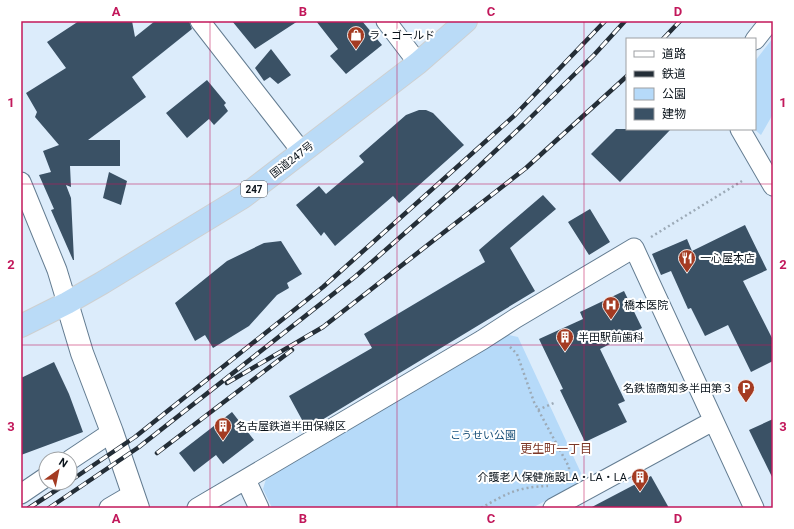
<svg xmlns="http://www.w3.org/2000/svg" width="794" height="529" font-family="Roboto,'Noto Sans JP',sans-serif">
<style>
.green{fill:#b6daf9}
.building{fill:#3a5165}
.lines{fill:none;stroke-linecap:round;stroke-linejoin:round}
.minor-casing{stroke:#637c91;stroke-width:21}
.tertiary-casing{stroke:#637c91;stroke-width:24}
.trunk-casing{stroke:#ced0d1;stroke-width:24}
.path{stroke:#9caab7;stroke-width:2.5;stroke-dasharray:2 3;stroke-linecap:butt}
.minor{stroke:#fff;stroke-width:19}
.tertiary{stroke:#fff;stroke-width:22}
.trunk{stroke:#badbf7;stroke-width:22}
.rail-casing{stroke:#242e37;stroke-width:4.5}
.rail{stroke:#fff;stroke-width:3;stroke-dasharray:9;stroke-linecap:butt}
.grid{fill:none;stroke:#c2185b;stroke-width:1;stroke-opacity:0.55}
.labels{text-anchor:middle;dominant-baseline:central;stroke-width:4;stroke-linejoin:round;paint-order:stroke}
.shield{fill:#fff;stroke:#53595f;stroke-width:1}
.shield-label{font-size:10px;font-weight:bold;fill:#09121a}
.poi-label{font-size:11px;fill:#09121a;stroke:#fff;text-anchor:start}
.street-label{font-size:11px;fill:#09121a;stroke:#fff}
.park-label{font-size:11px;fill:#184f78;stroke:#fff}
.neighbourhood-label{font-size:12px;fill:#7c3727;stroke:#fff}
.neatline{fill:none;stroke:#c2185b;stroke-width:1.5}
.grid-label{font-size:13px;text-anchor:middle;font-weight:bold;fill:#c2185b}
</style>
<rect width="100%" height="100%" fill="#dcecfb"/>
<path class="green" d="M773 38V114L761 135 754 129H755V61Z
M509 335 518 337 581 473 576 485 532 508H272L263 489 266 479 486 347Z"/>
<path class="building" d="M79 21H132L135 37 155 21H189L192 29 132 77 146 97 88 140H120V166H70L71 187 66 185 71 198 74 260H73L51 210 54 209 39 175 51 172 43 151 59 145 35 117 37 112 26 93 66 68 47 42Z
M232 21H298L255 49Z
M316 21H362L382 45 346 74 330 56 338 49Z
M271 49 291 75 278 84 270 77 264 81 255 68Z
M207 80 226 103 224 105 228 111 214 125 209 119 187 138 166 113Z
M419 110H426L433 113 464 145 399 203 393 196 335 246 324 232 321 236 296 205 319 186 326 194 364 162 359 156 406 115Z
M616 129H671L620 182 591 154Z
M109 172 127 181 121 205 103 198Z
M543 195 556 209 510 248 535 291 307 429 289 396 372 348 364 334 485 262 479 250Z
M590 209 610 242 589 255 568 222Z
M745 225 767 270 743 281 773 340V361L751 372 728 325 705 336 691 308 688 309 671 271 661 275 652 254 687 239 692 251Z
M281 241 302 274 287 283 289 288 277 295 249 326 213 348 205 335 195 341 175 303 227 261 264 243Z
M624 291 642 328 600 349 625 401 618 404 627 422 585 442 560 390 563 389 539 339 583 319 580 312Z
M54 362 69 394 83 432 21 455V378Z
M232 412 254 440 223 464 216 455 194 472 179 453Z
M773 419V479L749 430Z
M651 476 669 508H590Z"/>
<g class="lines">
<g class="minor-casing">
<path id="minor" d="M200 21 302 152
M386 21 418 63
M755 40 770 21
M740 129 773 186
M21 182 57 270 67 303
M70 460 112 432
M246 480 259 508
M21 494 46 477
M109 508 133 494
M197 508 482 340 516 318 634 248 754 508
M553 508 713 421"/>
</g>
<g class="tertiary-casing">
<path id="tertiary" d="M67 303 82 353 112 432 138 508"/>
</g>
<g class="trunk-casing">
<path id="trunk" d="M21 326 67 303 102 283 243 197 418 63 466 21"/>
</g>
<path class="path" d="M651 237 742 181
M510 347 517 354 534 402 569 467V475
M538 410 556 402
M481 508C508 493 517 487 548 486"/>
<use href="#minor" class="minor"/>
<use href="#tertiary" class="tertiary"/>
<use href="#trunk" class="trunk"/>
<g class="rail-casing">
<path id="rail" d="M663 39 680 21
M227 383 323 327 526 168 627 76
M157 453 292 350
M70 481 135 437 323 287 515 115 605 21
M29 508 67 483
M49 508 139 447 356 276 456 188 524 124 594 55 625 21"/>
</g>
<use href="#rail" class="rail"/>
</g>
<path class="grid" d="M210 21V508M397 21V508M584 21V508M21 184H773M21 345H773"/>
<defs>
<g id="shop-pin" transform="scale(0.9)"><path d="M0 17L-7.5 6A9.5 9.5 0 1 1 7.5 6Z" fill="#a43b22" stroke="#fff"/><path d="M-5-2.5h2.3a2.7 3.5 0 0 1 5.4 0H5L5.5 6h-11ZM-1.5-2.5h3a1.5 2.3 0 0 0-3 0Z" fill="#fff"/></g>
<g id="restaurant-pin" transform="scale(0.9)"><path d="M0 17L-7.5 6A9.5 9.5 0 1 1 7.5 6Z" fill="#a43b22" stroke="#fff"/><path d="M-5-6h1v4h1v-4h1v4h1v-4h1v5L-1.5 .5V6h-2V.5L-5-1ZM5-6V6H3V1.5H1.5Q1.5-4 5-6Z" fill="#fff"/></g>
<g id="hospital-pin" transform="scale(0.9)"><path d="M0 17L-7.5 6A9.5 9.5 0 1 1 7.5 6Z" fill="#a43b22" stroke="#fff"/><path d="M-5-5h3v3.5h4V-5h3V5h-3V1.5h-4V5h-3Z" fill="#fff"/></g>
<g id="building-pin" transform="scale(0.9)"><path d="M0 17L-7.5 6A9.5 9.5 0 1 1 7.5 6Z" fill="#a43b22" stroke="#fff"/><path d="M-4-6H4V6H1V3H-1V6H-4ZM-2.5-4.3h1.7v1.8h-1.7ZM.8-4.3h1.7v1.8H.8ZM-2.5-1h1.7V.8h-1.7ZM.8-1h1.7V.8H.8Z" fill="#fff"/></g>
<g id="parking-pin" transform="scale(0.9)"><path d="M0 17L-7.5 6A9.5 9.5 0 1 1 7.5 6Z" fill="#a43b22" stroke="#fff"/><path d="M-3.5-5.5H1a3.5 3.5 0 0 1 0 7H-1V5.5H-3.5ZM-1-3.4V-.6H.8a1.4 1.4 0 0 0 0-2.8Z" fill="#fff"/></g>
</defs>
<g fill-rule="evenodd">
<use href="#shop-pin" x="356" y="35"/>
<use href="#restaurant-pin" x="687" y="258"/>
<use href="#hospital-pin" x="611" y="305"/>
<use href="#building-pin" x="565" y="337"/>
<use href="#parking-pin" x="746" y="388"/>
<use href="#building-pin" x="223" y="426"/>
<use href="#building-pin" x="640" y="477"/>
</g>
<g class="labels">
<rect class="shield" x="241" y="181" width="26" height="16" rx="3"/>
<g class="shield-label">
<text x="254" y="189">247</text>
</g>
<g class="poi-label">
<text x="369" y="35">ラ・ゴールド</text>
<text x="700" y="258">一心屋本店</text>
<text x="624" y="305">橋本医院</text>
<text x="578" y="337">半田駅前歯科</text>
<text x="733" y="388" text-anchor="end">名鉄協商知多半田第３</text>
<text x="236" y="426">名古屋鉄道半田保線区</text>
<text x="627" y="477" text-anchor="end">介護老人保健施設LA・LA・LA</text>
</g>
<g class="street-label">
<text transform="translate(292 160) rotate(-38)">国道247号</text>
</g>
<g class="park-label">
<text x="483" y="435">こうせい公園</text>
</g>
<g class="neighbourhood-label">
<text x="556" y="449">更生町一丁目</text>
</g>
</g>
<rect width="794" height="529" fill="none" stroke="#ffffff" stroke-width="44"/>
<rect x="626" y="38" width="130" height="92" fill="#ffffff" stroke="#9da0a3"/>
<rect x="634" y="51" width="20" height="6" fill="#ffffff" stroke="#9da0a3"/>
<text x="662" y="58" font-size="12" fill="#09121a">道路</text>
<rect x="634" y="71" width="20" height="6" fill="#242e37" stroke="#9da0a3"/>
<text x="662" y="78" font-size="12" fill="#09121a">鉄道</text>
<rect x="634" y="88" width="20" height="12" fill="#b6daf9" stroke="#9da0a3"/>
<text x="662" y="98" font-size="12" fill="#09121a">公園</text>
<rect x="634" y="108" width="20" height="12" fill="#3a5165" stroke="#9da0a3"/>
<text x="662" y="118" font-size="12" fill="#09121a">建物</text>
<g transform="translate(58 471) rotate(33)"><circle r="19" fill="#ffffff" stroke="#9da0a3"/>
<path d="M0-3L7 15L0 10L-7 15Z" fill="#a43b22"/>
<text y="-6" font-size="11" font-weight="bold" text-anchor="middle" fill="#09121a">N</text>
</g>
<rect x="22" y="22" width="750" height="485" class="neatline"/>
<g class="grid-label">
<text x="116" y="16">A</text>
<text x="303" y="16">B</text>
<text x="491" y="16">C</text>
<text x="678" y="16">D</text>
<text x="11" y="107">1</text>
<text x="783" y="107">1</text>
<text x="11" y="269">2</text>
<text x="783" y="269">2</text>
<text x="11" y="431">3</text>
<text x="783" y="431">3</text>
<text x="116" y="523">A</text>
<text x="303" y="523">B</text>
<text x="491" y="523">C</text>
<text x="678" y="523">D</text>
</g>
</svg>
